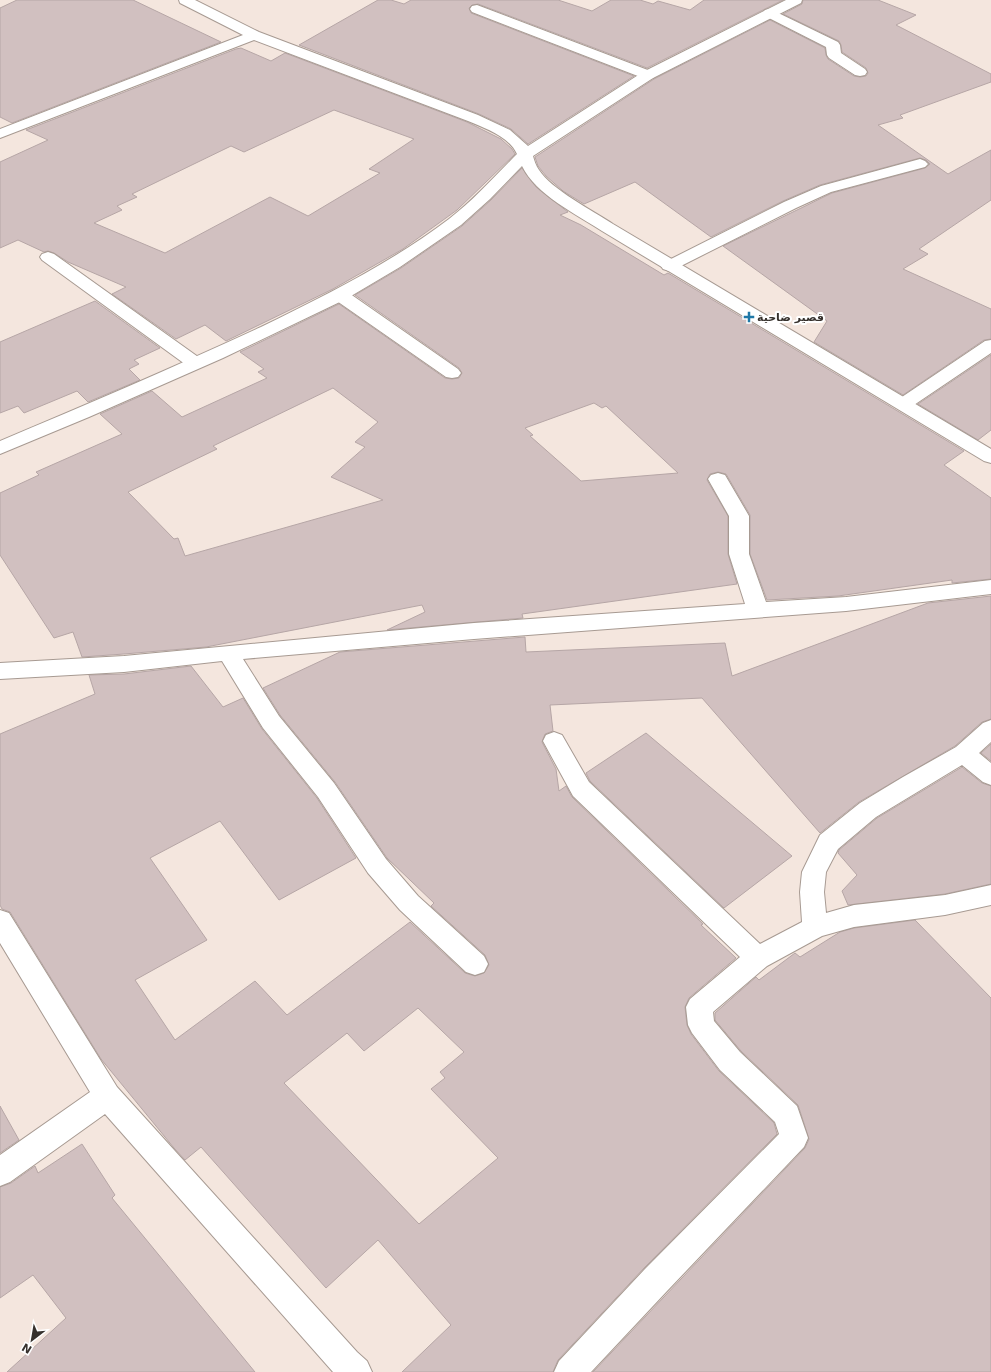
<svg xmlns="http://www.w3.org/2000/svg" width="991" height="1372" font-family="'DejaVu Sans',Vazirmatn,sans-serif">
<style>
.building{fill:#d1c0c0;stroke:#b6a6a6;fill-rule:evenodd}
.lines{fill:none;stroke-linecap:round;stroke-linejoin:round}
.minor-casing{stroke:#a79a92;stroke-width:2}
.tertiary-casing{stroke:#a79a92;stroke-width:2}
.minor{fill:#fff;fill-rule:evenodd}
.tertiary{fill:#fff;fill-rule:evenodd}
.poi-dot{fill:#1f78a7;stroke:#fff;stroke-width:1.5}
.labels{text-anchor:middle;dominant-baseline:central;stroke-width:4;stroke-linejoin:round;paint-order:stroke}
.far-poi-label{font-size:11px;font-weight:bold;fill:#36312d;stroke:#fff;text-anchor:start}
</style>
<rect width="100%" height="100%" fill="#f4e6de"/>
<path class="building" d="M17 0H133L221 42 12 123 0 117V8Z
M378 0H391L404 4 411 0H558L592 11 611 0H640L653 4 658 1 690 10 704 0H783L647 68 478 4 472 5 469 8 471 13 634 76 528 144 511 129 479 114 299 45Z
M803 0H878L916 15 896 25 991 74V82L900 115 903 118 878 125 948 174 991 150V200L919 249 928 254 903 269 991 309V339L984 340 903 395 814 342 827 321 723 246 832 193 925 168 930 164 926 160 920 158 820 185 783 201 711 237 635 182 584 204 563 191 546 176 538 166 535 157 654 79 770 20 825 48 826 55 828 59 854 76 860 77 866 76 868 73 866 68 842 52 841 45 839 41 783 14 802 4Z
M241 48 271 61 285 53 467 122 501 139 512 149 515 154 457 210 403 249 333 289 226 341 205 325 176 339 112 294 126 287 68 262 54 253 48 251 44 252 18 240 0 248V162L48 140 26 130 236 49ZM334 110 414 139 369 169 380 173 308 216 270 197 165 253 94 223 122 210 117 206 137 197 132 194 231 146 244 152Z
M522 168 536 187 568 212 560 215 581 225 664 275 668 273 964 451 944 465 991 498V579L952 583V580L838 596 767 600 750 554V515L726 474 718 472 710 474 707 480 728 516V554L737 584 522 614 523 618 387 630 425 612 422 605 206 647 124 654 82 657 73 632 54 638 0 555V493L39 475 36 472 122 434 100 414 152 391 182 417 267 378 258 372 264 369 240 352 339 304 445 378 452 379 459 378 462 373 459 368 355 295 401 268 462 226 491 200ZM333 388 378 422 355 442 365 447 331 477 383 500 185 556 178 538 174 539 128 492 217 449 213 446ZM594 403 602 408 606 406 678 473 581 481 530 436 533 435 525 428Z
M95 301 160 348 134 360 139 364 129 369 140 380 88 402 77 391 24 413 18 406 0 413V342Z
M991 355V430L978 440 918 404Z
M991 596V719L982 722 955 746 859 802 820 833 702 698 550 705 553 731 545 734 542 742 556 769 559 791 566 786 572 797 703 924 701 925 736 958 689 998 685 1007 687 1025 691 1034 719 1071 774 1123 777 1134 644 1268 558 1360 553 1372H402L451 1325 378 1240 326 1288 201 1147 185 1160 174 1148 101 1059 10 912 2 909 0 905V734L95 694 89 675 124 674 191 666 223 707 243 698 262 729 317 798 356 858 279 900 220 821 150 858 207 940 135 980 175 1040 255 981 287 1015 410 922 465 973 475 976 484 973 489 965 485 955 431 906 434 903 387 858 335 782 280 715 263 688 340 652 525 637 526 652 725 643 732 676 928 603ZM418 1008 464 1052 440 1072 445 1078 431 1089 498 1158 419 1224 284 1083 347 1033 364 1051Z
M646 733 792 856 724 908 590 781 586 773Z
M991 744V761L981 753Z
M962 767 982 783 991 786V884L945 894 848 905 842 891 857 875 838 853 839 850 877 818Z
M915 920 991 998V1372H593L805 1148 809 1139 798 1105 741 1051 715 1020V1013L756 977 759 980 795 953 800 957 840 932 854 928Z
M0 1106 19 1140 0 1153Z
M82 1144 115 1195 112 1198 255 1372H7L66 1318 33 1275 0 1298V1187L11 1183 35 1166 38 1173Z"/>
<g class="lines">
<g class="minor-casing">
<path id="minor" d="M477 5 653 72 655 75 653 78 648 79 643 78 472 12 470 9 472 6Z
M770 9 838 42 840 45 841 53 865 69 867 72 865 75 860 76 855 75 829 58 827 55 826 47 765 16 763 13 765 10Z
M920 159 925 161 928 164 925 167 831 192 796 208 675 269 669 271 663 269 661 266 663 263 784 202 821 186Z
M48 252 54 254 201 359 204 363 201 367 195 368 189 367 42 260 40 257 42 254Z
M340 290 346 291 458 369 461 373 458 377 452 378 446 377 334 299 332 295 334 291Z
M991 340V353L911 407 905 409 899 407 896 403 899 399 985 341Z
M718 473 725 475 749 516V554L766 602 846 597 991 580V594L846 611 474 639 243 659 279 716 334 783 386 859 418 896 484 956 488 964 484 972 475 975 466 972 400 910 368 873 318 797 263 728 222 661 124 672 0 679V663L124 656 474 623 745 604 729 554V516L708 479 711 475Z
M991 720V742L979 753 991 763V785L983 782 962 765 876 817 838 849 826 872 824 892 826 913 854 905 945 895 991 885V905L945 915 854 927 822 936 767 966 713 1012 714 1021 740 1052 797 1106 808 1138 804 1147 667 1291 591 1372H554L559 1361 645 1269 779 1134 775 1122 720 1070 692 1033 688 1025 686 1007 690 999 740 957 573 796 543 741 546 735 554 732 562 735 589 782 760 944 802 922 800 892 802 872 820 835 860 803 903 777 956 747 983 723Z
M0 910 9 913 117 1087 357 1352 367 1361 372 1372H333L105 1114 10 1182 0 1186V1155L90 1092 0 943Z"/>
</g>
<g class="tertiary-casing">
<path id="tertiary" d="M179 0H195L259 32 478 115 510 130 528 146 643 72 786 0H802L801 3 653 78 533 156C534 160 536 166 539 170 551 189 593 211 613 224L991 449V463L984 461 602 231C576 214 536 195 522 166L490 199 461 225 400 267 346 299 223 358 89 417 0 454V441C88 404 175 367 261 327 326 295 391 263 449 219 474 200 495 176 517 154 509 136 484 128 468 121L254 40 0 138V129L243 35 180 3Z"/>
</g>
<use href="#minor" class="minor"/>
<use href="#tertiary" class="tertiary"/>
</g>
<path class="poi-dot" d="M747 311h4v4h4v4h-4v4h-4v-4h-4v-4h4z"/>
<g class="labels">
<g class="far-poi-label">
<text x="757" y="317">قصير ضاحية</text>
</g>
</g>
<g transform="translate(32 1340) rotate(211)" stroke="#ffffff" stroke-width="3" paint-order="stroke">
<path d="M0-3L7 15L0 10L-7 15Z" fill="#36312d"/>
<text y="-6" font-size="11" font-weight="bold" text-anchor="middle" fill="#36312d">N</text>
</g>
</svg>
